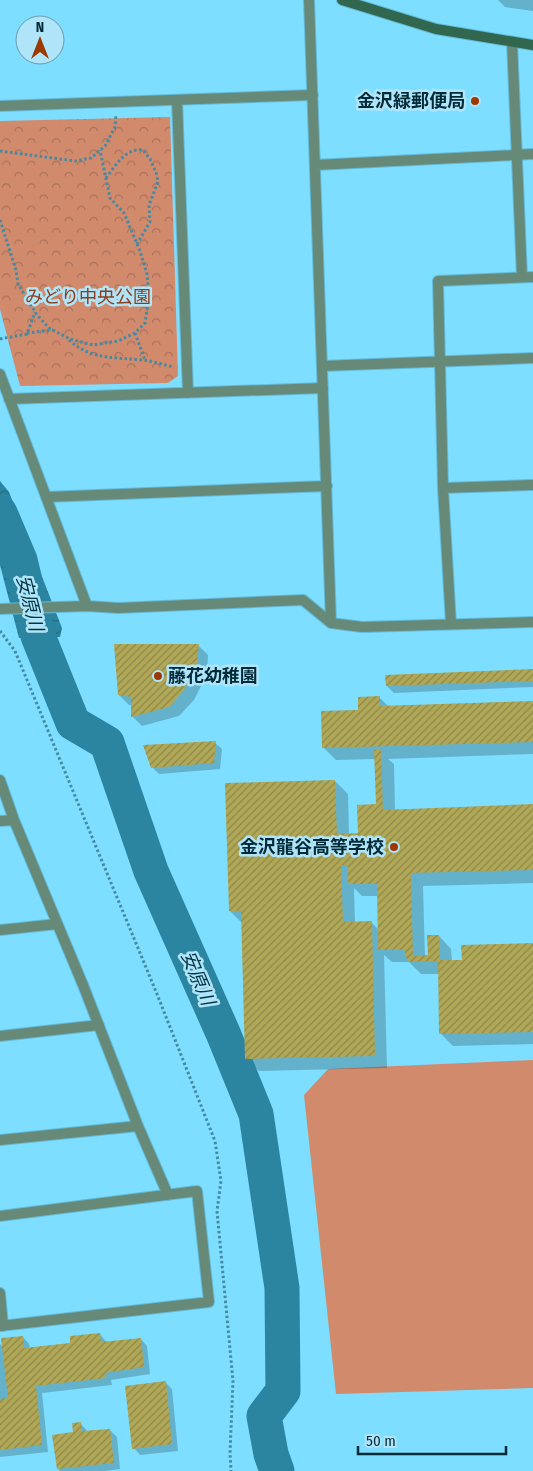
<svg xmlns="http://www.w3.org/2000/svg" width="533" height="1471" font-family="'Fira Sans Condensed','Noto Sans JP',sans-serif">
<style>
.park{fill:url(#park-crowns)}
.garden{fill:#d28a6d}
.water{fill:url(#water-waves)}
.shadow{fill:#0003;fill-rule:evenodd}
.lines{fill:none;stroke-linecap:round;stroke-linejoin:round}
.river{stroke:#2b85a0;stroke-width:35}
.building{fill:url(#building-hatch)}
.street-casing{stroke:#64bad7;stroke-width:12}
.secondary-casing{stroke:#64bad7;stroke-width:12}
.path{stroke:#438aa2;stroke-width:3;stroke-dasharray:2.5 2.5;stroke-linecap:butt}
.street{stroke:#678978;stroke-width:10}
.secondary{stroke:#32674f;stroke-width:10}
.poi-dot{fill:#9c3800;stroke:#b0e5f9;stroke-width:2}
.labels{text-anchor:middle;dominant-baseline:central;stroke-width:5;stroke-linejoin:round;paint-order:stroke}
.poi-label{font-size:18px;font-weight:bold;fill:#002a37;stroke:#b0e5f9;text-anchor:end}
.park-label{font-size:18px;fill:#8b3e1b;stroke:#b0e5f9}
.water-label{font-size:19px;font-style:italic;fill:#003544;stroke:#b0e5f9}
</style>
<defs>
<pattern id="park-crowns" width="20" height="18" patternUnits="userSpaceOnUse" patternTransform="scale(1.25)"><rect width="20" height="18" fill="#d28a6d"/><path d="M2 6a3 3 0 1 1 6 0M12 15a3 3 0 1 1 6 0" fill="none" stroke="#a8715a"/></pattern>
<pattern id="water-waves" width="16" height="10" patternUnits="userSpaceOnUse" patternTransform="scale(1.25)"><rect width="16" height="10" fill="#2b85a0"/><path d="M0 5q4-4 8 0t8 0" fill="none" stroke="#226d83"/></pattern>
<pattern id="building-hatch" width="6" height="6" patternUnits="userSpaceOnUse" patternTransform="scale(1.25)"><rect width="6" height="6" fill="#b0a757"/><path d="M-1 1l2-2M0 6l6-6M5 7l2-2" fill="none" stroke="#8d8849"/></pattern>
</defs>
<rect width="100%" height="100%" fill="#7ddeff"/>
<path class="park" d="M170 117 178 376 168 383 20 386 0 309V121Z"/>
<path class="garden" d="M533 1060V1388L336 1394 304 1095 328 1069Z"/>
<path class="water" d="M0 481 9 492 62 628 60 637 19 638 0 565Z"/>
<path class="shadow" d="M498 0H533V11L505 7Z
M198 645 208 655 207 674 194 700 179 716 142 726 132 716V705H129L119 695Z
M533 670V687L394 693 387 686Z
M379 697 389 707 533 703V754L388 759 394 764 395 810 533 806V883L423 886 425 957H429L439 936 451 949 452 961H463L533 944V1044L453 1046 440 1033 439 974H421L409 962H392L384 955 387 1068 259 1071 246 1059 243 924 230 911 335 781 348 794 349 835 359 834 377 806 376 759 336 760 323 747 359 711ZM354 888 362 896H378L379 930 371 922 355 923Z
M215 743 222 749 220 769 159 774 152 767Z
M100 1334 107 1343 141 1339 147 1346 150 1374 111 1380 112 1385 42 1393 48 1452 0 1457V1344L4 1348 23 1337 29 1344 30 1349 71 1344Z
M166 1383 172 1389 178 1451 140 1455 134 1448Z
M81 1424 88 1432 110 1430 117 1437 120 1469 105 1471H60L58 1469 74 1433Z"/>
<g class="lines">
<path class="river" d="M0 513 20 560 38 636 73 723 107 743 151 871 223 1033 256 1114 282 1288 283 1391 264 1416 271 1454 277 1471"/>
</g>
<path class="building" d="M114 644H199L197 664 184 690 169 707 131 717V697L118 695Z
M533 669V681L386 686 385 675Z
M380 696V706L533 701V742L322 748 321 711 358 710V697Z
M216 741 214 763 151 768 143 745Z
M374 750H381L383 810 533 804V870L411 873 413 956 428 955 427 935H439L440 960H462L461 945 533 943V1032L439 1034 438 961 408 962 404 950H378L377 884H348V865H341L343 922 372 921 375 1056 245 1059 241 911H229L225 783 335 780 337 834 358 833 357 805 376 804Z
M100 1333 101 1342 141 1338 144 1367 105 1373 106 1378 36 1386 42 1445 0 1450V1399L8 1398 1 1338 23 1336 24 1348 70 1343V1336Z
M166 1381 172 1444 132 1449 125 1386Z
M81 1422 82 1431 110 1429 114 1463 57 1469 52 1435 73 1432 72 1423Z"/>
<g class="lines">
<g class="street-casing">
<path id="street" d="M309 0 331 623
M512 42 522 277
M177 100 188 393
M0 106 313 95
M315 165 533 154
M322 366 533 358
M0 374 87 606 118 608 303 600 331 623 362 627 533 622
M9 399 323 388
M443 488 438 281 533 277
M46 497 327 486
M0 609 87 606
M451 624 443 488 533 485
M0 780 14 820 83 985 138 1126 0 1140
M0 821 14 820
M0 930 57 924
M0 1036 99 1025
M138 1126 168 1195
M0 1216 197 1191 209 1302 0 1326
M0 1293 3 1326"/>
</g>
<g class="secondary-casing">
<path id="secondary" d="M342 0 436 29 533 45"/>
</g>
<path class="path" d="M0 151 75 161 91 158 105 146 115 127 116 115
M106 178C116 165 125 148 143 150L150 159 156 172 158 182 149 205 150 222 137 244
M0 220 16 270 18 284 37 315 49 328 70 339 93 345 118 341 135 333 145 323 149 297 147 274 140 251 124 213 110 198 100 150
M27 333 53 330
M135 333 145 360
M0 339 27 334 35 312
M69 340C91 360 114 357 143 360 153 361 164 365 174 367
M0 631 15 651 157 994 215 1141 221 1181 217 1211 233 1381 230 1453 231 1471"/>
<use href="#street" class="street"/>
<use href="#secondary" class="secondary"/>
</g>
<g class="poi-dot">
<circle cx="475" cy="101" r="5"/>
<circle cx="158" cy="676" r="5"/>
<circle cx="394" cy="847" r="5"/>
</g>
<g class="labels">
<g class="poi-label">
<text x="465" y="101">金沢緑郵便局</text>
<text x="168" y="676" text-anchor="start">藤花幼稚園</text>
<text x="384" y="847">金沢龍谷高等学校</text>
</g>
<g class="park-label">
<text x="88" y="297">みどり中央公園</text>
</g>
<g class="water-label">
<text transform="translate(30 603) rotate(76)">安原川</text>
<text transform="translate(198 978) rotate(67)">安原川</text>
</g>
</g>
<g transform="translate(40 40)"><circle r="24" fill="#b0e5f9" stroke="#6a9aab"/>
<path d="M0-4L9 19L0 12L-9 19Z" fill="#9c3800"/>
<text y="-8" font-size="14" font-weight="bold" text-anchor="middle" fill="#002a37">N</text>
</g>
<path d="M358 1446v8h148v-8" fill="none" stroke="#002a37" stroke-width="2.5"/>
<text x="366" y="1446" font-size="15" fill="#002a37" stroke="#b0e5f9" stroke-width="4" paint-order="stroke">50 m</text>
</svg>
